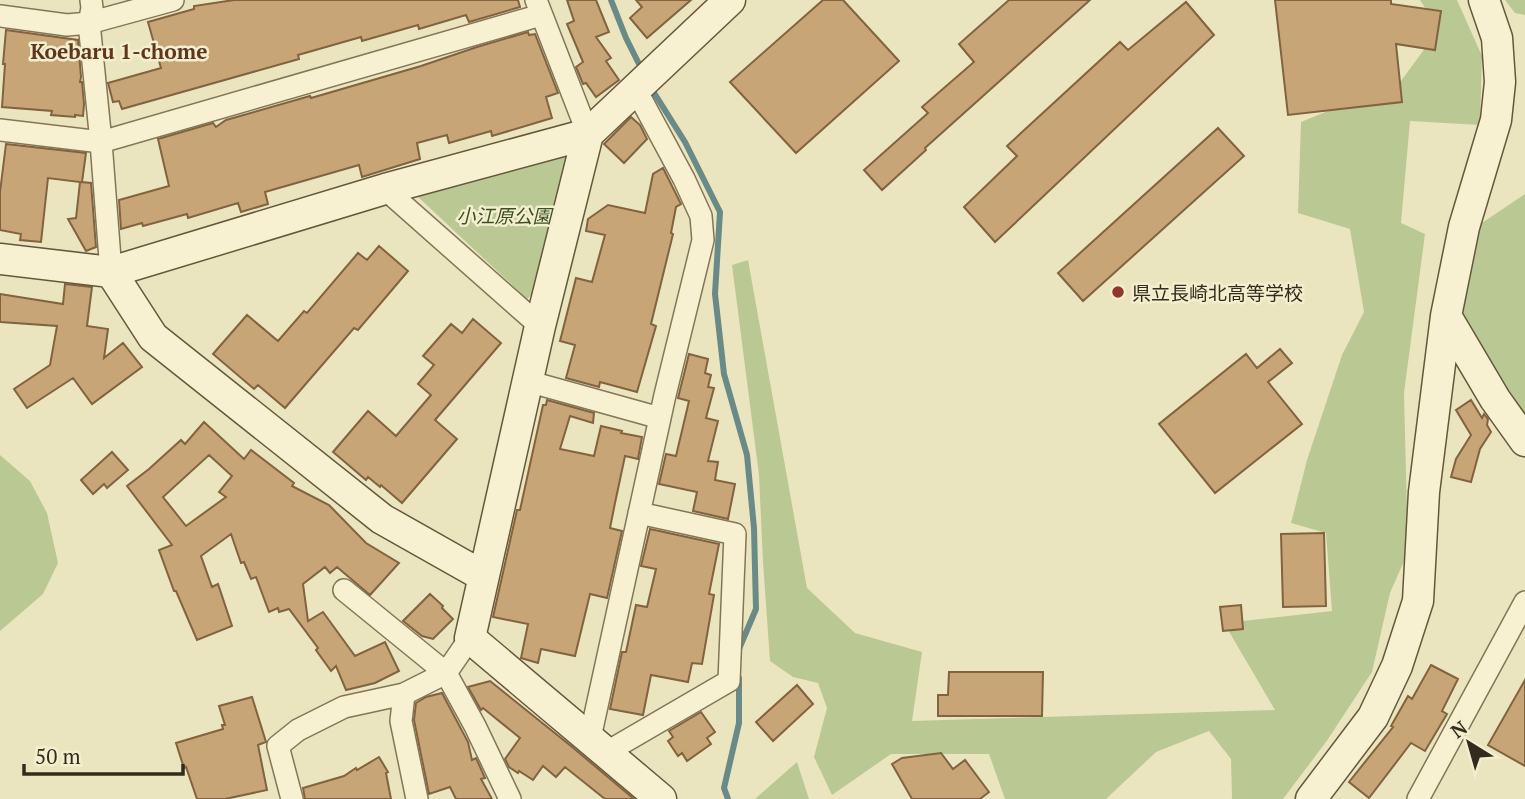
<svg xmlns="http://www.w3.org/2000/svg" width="1525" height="799" font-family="'PT Serif','Noto Sans JP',serif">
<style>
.green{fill:#bac994}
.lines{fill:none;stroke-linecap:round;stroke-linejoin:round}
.stream{stroke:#6a8a87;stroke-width:6}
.building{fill:#c8a576;stroke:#81633f;stroke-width:2;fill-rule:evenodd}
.street-casing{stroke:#837658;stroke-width:24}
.secondary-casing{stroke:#65573c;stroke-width:33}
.street{stroke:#f7f1d1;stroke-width:21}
.secondary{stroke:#f7f1d1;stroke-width:30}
.poi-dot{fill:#90392b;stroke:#f3eece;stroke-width:2.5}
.labels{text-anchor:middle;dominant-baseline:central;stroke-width:5;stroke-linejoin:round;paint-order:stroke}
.park-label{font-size:19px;font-style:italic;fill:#3d4f24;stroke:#f3eece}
.poi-label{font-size:19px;fill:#332b1c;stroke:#f3eece;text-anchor:start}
.neighbourhood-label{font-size:21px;font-weight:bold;fill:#5e351d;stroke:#f3eece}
</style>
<rect width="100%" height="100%" fill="#ebe5bf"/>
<path class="green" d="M1420 0H1457L1482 56 1480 125 1410 121 1401 223 1425 234 1404 393 1408 552 1390 593 1372 672 1326 742 1283 799H1232L1231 759 1209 731 1156 752 1106 799H1005L989 754H891L832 795 814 757 827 708 818 683 793 677 770 661 763 562 759 475 732 265 748 260 807 588 855 633 922 652 912 721 1275 710 1224 623 1332 611 1326 533 1291 523 1307 460 1342 355 1364 312 1350 229 1298 213 1301 122 1401 81 1439 29Z
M1505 0H1525V15L1515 13Z
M561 149 566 156 534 293 527 299 416 195Z
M1525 194V426L1454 332 1476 227Z
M0 455 30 481 47 513 58 563 43 594 0 631Z
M797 762 809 799H755Z"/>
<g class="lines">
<path class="stream" d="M611 0 626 38 643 72
M651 88 685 142 720 212 715 294 724 374 747 455 754 528 756 609 739 649
M728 799 724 788 739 723V678"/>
</g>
<path class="building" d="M234 0H518L520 7 469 22 466 15 419 29 418 25 362 41 361 37 298 55 299 59 122 109 119 101 113 102 108 83 161 68 148 22 194 9V6Z
M567 0H596L609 32 596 37 611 58 606 61 619 80 596 97 586 83 583 84 576 67 583 62 567 24 574 21Z
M636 0H691L647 38 630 18 642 7Z
M823 0H843L899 61 796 153 730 82Z
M1009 0H1090L925 148 926 150 882 190 864 170 928 113 922 107 974 62 959 44Z
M1275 0H1391V4L1441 11 1435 50 1396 44 1402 102 1288 115Z
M1186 2 1214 35 995 242 964 207 1017 156 1007 146 1120 42 1128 50Z
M6 30 78 40 81 77 80 82H82L84 104 83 116 75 115V117L51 115 52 111 2 107 5 64H3Z
M528 32 529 35 535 34 558 93 546 97 552 118 492 136 491 131 449 143 447 135 417 143 420 159 362 177 359 165 265 192 268 204 241 212 238 203 188 218 187 214 143 226 142 223 121 229 119 200 169 186 158 139 213 123 216 127 226 120 310 96 311 98 421 66 477 47Z
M631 117 640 125 647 139 624 163 604 144Z
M1218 128 1244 156 1083 301 1058 273Z
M6 144 86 153 82 182 91 183 96 247 86 251 68 219 76 218 80 182 48 178 41 242 20 240 21 234 0 230V192Z
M663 168 681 204 676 207 671 233 673 234 651 324 656 326 637 392 600 382 599 387 566 378 575 345 560 341 576 278 592 282 605 235 586 231 588 219 608 205 645 213 653 174Z
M379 246 408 271 358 330 354 328 285 408 258 385 254 389 213 354 247 315 278 341 304 311 307 313 358 253 367 260Z
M65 284 92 287 87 326 108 329 104 358 123 343 142 367 92 404 73 378 27 408 14 389 50 365 57 326 0 322V294L63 304Z
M473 319 501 343 435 420 457 439 402 503 381 485 380 487 368 477 366 480 333 452 368 411 396 436 431 395 418 384 434 365 423 356 451 324 462 333Z
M1280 349 1292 363 1268 382 1302 424 1215 493 1159 424 1246 354 1257 368Z
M689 354 708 359 705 373 711 375 708 387 714 388 706 418 718 421 708 461 718 462 715 480 735 484 728 519 693 511 697 492 659 484 666 454 676 456 689 401 678 398Z
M547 400 594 413 593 423 570 416 560 449 594 456 601 426 622 431 621 433 642 437 638 459 625 456 615 503 610 528 622 531 607 598 590 594 575 656 541 649 538 663 521 658 528 624 493 617 517 510H520L543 405H546Z
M1471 400 1482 418 1484 414 1488 419 1487 425 1491 432 1480 449 1471 482 1451 477 1456 459 1471 435 1456 410Z
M204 422 244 459 251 450 294 483 292 486 329 505 366 543 399 563 370 595 337 567 330 573 325 567 303 584 308 621 323 612 355 656 385 642 399 671 375 683 346 690 336 666 331 671 316 650 318 648 289 609 279 612 278 608 269 612 256 577 251 579 244 562 241 563 231 534 201 556 212 587 218 584 232 626 197 640 176 591H174L159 550 172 545 127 486 149 469 181 440 185 444ZM209 455 232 476 219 492 226 497 186 526 163 497Z
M112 452 128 470 107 488 104 484 93 494 81 480Z
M650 529 719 544 709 594 714 595 702 664 692 663 688 682 651 675 643 715 610 709 622 652H626L636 605 647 607 656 569 641 566Z
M1324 533 1326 606 1283 607 1281 534Z
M430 594 443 606 442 608 453 619 433 639 422 636 403 621Z
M1241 605 1243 629 1223 631 1220 607Z
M1431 665 1458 679 1442 711 1447 714 1425 751 1411 743 1369 798 1349 782 1393 727 1391 726 1408 696 1412 699Z
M949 672H1043L1042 716H938V695H948Z
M1525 680V766L1488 745Z
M490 681 571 746 634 799H605L565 767 556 777 543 766 533 780 519 771 518 773 509 767 505 759 520 738 483 708 481 710 468 687Z
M797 685 813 704 773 741 756 722Z
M442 693 468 742 472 760 476 758 485 778 481 779 492 799H456L450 787 429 794 414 720 416 703 426 697Z
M252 697 266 742 258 745 267 790 225 799H197L186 767 184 768 176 743 223 729 222 725H225L219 706Z
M701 712 715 732 707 738 711 744 687 761 682 753 678 756 668 741 673 737 669 731Z
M941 753 953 769 965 760 989 792 980 799H912L892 764 902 758Z
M379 757 388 772 386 773 391 799H305L303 788 344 776 356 768 357 770Z"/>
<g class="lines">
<g class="street-casing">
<path id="street" d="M91 0 92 8 89 23 101 142 111 272
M536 0 588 134
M0 16 67 25 89 23 173 0
M0 130 101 142 541 15
M385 189 540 326
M527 381 660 418
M344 590 446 673 475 726 510 799
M404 694 401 721 417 799
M590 738 665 395 703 240 701 216 684 179 635 88
M607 752 729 681 735 534 639 513
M292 799 278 746 298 730 344 707 404 694 446 673 470 638
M1418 799 1525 602"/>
</g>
<g class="secondary-casing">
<path id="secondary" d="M588 134 540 326 470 638 661 799
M0 259 111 272 385 189 588 134 730 0
M111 272 153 337 382 519 483 576
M1446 316 1495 399 1525 441
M1311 799 1373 717 1397 666 1418 601 1424 492 1446 316 1464 227 1496 120 1500 82 1497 38 1484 0"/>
</g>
<use href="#street" class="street"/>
<use href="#secondary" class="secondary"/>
</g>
<circle class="poi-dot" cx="1118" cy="292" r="7"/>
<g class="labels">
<g class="park-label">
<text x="504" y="215">小江原公園</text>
</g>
<g class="poi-label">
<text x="1132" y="292">県立長崎北高等学校</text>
</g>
<g class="neighbourhood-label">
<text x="119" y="51">Koebaru 1-chome</text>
</g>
</g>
<g transform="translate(1469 743) rotate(323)" stroke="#f3eece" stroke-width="5" paint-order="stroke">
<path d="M0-5L12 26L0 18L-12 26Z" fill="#332b1c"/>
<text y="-10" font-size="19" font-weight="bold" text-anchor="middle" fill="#332b1c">N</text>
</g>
<path d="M24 764v10h159v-10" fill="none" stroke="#332b1c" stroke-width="3.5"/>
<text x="35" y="764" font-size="21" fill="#332b1c" stroke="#f3eece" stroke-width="5" paint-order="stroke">50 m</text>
</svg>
